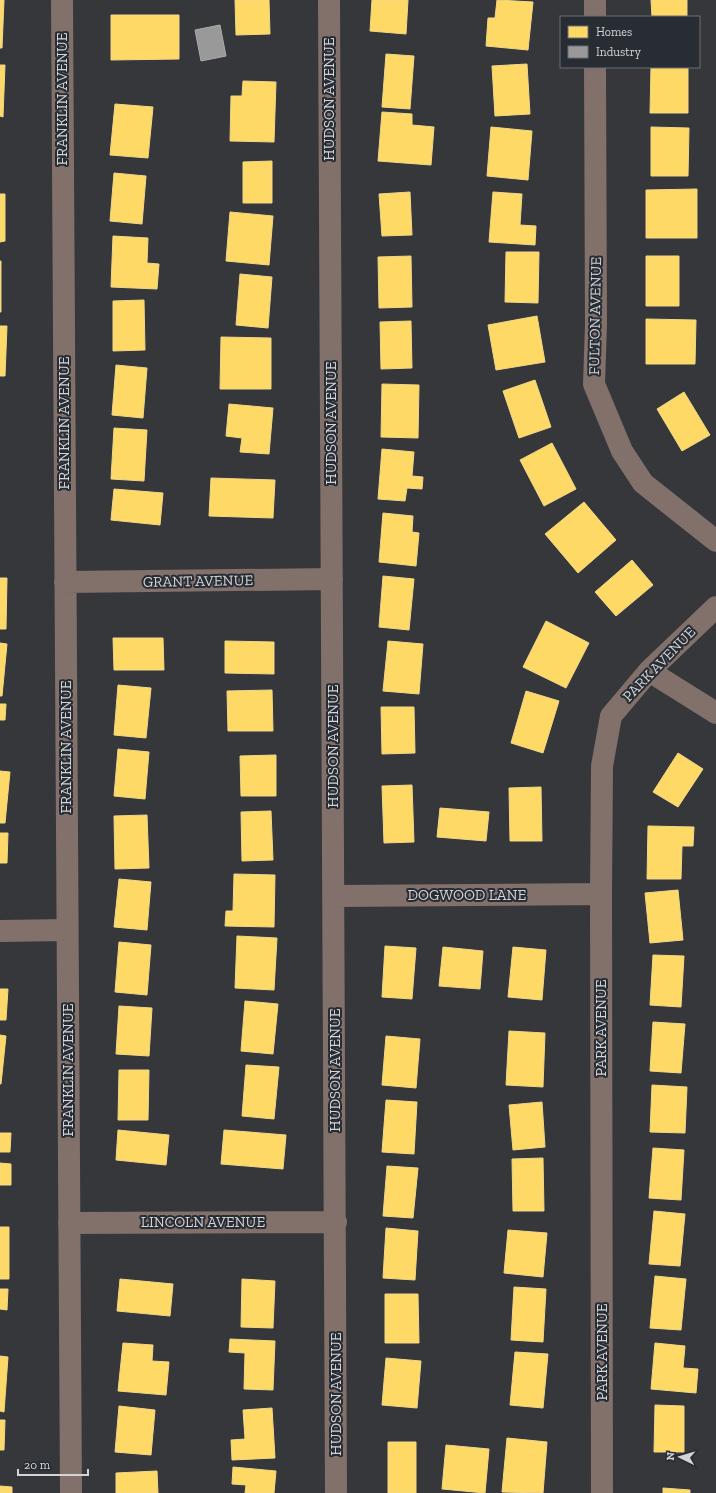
<svg xmlns="http://www.w3.org/2000/svg" width="716" height="1493" font-family="'Zilla Slab',serif">
<style>
.homes{fill:#ffd966;stroke:#f1d888}
.industry{fill:#999;stroke:#aaabac}
.lines{fill:none;stroke-linecap:round;stroke-linejoin:round}
.minor{stroke:#82706a;stroke-width:22}
.labels{text-anchor:middle;dominant-baseline:central;stroke-width:4;stroke-linejoin:round;paint-order:stroke}
.street-label{font-size:15px;fill:#d1d4d8;stroke:#282c33}
</style>
<rect width="100%" height="100%" fill="#35373a"/>
<path class="homes" d="M0 0H4L2 48H0Z
M235 0H269L270 34 236 35Z
M372 0H408L406 34 370 31Z
M497 0 533 2 528 50 486 46 488 18H495Z
M651 0H687V17H652Z
M111 15H179V59L111 60Z
M386 54 414 56 410 109 382 107Z
M527 64 530 114 495 116 492 66Z
M0 65H5L3 117 0 116Z
M651 67H688V113H650Z
M243 81 276 82 274 142 230 141 231 96H242Z
M115 104 153 107 148 158 110 155Z
M382 112 412 114V125L434 127 431 165 378 161Z
M491 127 532 131 528 180 487 176Z
M651 127 689 128 688 176H651Z
M272 161V203H243V162Z
M114 173 146 176 142 224 110 221Z
M697 189V238H646V190Z
M410 192 412 235 382 236 379 194Z
M493 192 522 194 520 225 536 226 535 245 489 242Z
M0 194H5V241L0 242Z
M230 212 273 216 269 265 226 261Z
M113 236 148 238 147 263 159 264 157 289 111 287Z
M506 252H539L538 303 505 302Z
M411 256 412 307 379 308 378 257Z
M646 256H679V306H646Z
M0 261H1V312H0Z
M240 274 272 277 268 328 236 325Z
M144 300 145 350 113 351V301Z
M537 316 545 362 496 370 488 325Z
M646 319 696 320 695 364H646Z
M411 321 412 368 381 369 380 322Z
M0 326H7L5 376H0Z
M221 337 271 338V389H220Z
M116 365 147 368 143 418 112 415Z
M535 380 551 427 519 438 503 391Z
M382 384 419 385 418 438 381 437Z
M684 392 710 435 682 451 657 409Z
M229 404 273 408 269 454 240 452 242 438 226 436Z
M114 428 147 430 144 481 111 479Z
M552 443 576 489 544 506 520 460Z
M382 449 414 452 412 476 423 477 422 489 407 488 405 501 378 499Z
M211 478 275 480 273 518 209 516Z
M114 489 163 493 160 525 111 520Z
M584 502 616 540 578 573 545 534Z
M383 513 413 516 412 532 419 533 416 566 379 562Z
M632 560 653 585 616 616 595 592Z
M383 576 414 579 409 630 379 627Z
M0 578H7L6 629H0Z
M546 621 589 643 566 688 523 667Z
M113 638H163L164 670H114Z
M225 641 274 642V674L225 673Z
M388 641 423 644 419 694 383 691Z
M0 643 7 644 2 696H0Z
M118 685 151 688 146 738 114 735Z
M272 690 273 731H228L227 691Z
M526 691 559 701 543 753 511 743Z
M0 704H6L5 720H0Z
M381 707H414L415 753 382 754Z
M118 749 149 752 145 799 114 796Z
M678 753 703 769 678 807 653 792Z
M276 755V796H241L240 756Z
M0 771 10 772 5 823H0Z
M412 785 414 842 384 843 382 786Z
M541 787 542 841H510L509 788Z
M440 808 489 812 486 841 437 837Z
M271 811 273 860 242 861 241 812Z
M147 815 149 868 115 869 114 816Z
M648 826 694 827 693 846H682L681 879H647Z
M0 833H8L7 863H0Z
M234 874 275 875 274 927 225 926 226 911H233Z
M119 879 151 882 147 930 114 927Z
M678 890 683 940 650 943 645 893Z
M237 936 277 938 274 990 235 988Z
M119 942 151 945 147 995 115 992Z
M385 946 416 948 412 999 382 997Z
M443 947 483 951 480 989 439 986Z
M513 947 546 950 542 1000 508 997Z
M653 955 684 956 681 1007 650 1005Z
M0 989H8L6 1020H0Z
M245 1001 278 1004 273 1054 241 1051Z
M119 1006 152 1008 149 1056 116 1054Z
M653 1022 685 1024 681 1073 650 1071Z
M509 1031 545 1033 543 1087 506 1085Z
M0 1035 6 1036 1 1084H0Z
M386 1036 420 1039 416 1088 382 1085Z
M246 1065 279 1067 274 1119 242 1116Z
M119 1070H149L148 1120H118Z
M652 1085 687 1087 685 1133 650 1132Z
M386 1100 417 1102 414 1154 382 1152Z
M542 1102 545 1147 513 1150 509 1105Z
M118 1130 169 1135 166 1165 116 1160Z
M224 1130 286 1135 283 1169 221 1164Z
M0 1133H11L10 1152H0Z
M653 1148 684 1150 681 1200 649 1198Z
M543 1158 544 1211H513L512 1159Z
M0 1163 11 1164V1185H0Z
M387 1166 418 1168 413 1218 383 1216Z
M654 1211 685 1214 680 1266 649 1264Z
M0 1227H9V1279H0Z
M386 1228 418 1231 415 1280 383 1278Z
M508 1230 547 1233 543 1277 504 1273Z
M655 1276 686 1279 681 1330 650 1328Z
M120 1279 173 1284 170 1316 117 1311Z
M242 1279 275 1281 273 1328 241 1327Z
M514 1287 546 1289 543 1342 511 1340Z
M0 1289H8L7 1310 0 1309Z
M385 1294H418L419 1343H385Z
M230 1339 275 1341 273 1390 244 1389 245 1353 229 1352Z
M123 1343 153 1345 152 1361 169 1362 166 1395 118 1391Z
M655 1343 685 1346 683 1368 698 1369 696 1393 651 1389Z
M515 1352 548 1354 543 1408 510 1405Z
M0 1356 8 1357 4 1412 0 1411Z
M386 1358 421 1361 417 1408 382 1405Z
M655 1405 684 1406V1452H654Z
M119 1406 155 1410 151 1455 115 1452Z
M272 1408 275 1458 232 1460 231 1440 245 1439 243 1410Z
M0 1420H5L4 1450H0Z
M507 1438 547 1442 543 1493 502 1492Z
M388 1442H416V1493H388Z
M446 1445 489 1449 485 1493 442 1489Z
M233 1467 276 1471 274 1493H245L246 1485 232 1484Z
M157 1471 158 1493H116V1473Z
M0 1486 12 1487V1493H0Z
M663 1488 690 1490V1493H663Z"/>
<path class="industry" d="M220 25 226 56 201 61 195 30Z"/>
<g class="lines">
<path class="minor" d="M62 0 71 1493
M329 0 336 1493
M595 0V17
M595 67 596 324 594 384 622 451 643 483 716 541
M65 582 332 579
M649 671 716 713
M334 896 601 894
M0 931 67 930
M69 1223 336 1222
M602 1493 601 894 602 766 611 716 649 671 716 607"/>
</g>
<g class="labels">
<g class="street-label">
<text transform="translate(62 99) rotate(-90)">FRANKLIN AVENUE</text>
<text transform="translate(329 99) rotate(-90)">HUDSON AVENUE</text>
<text transform="translate(595 316) rotate(-89)">FULTON AVENUE</text>
<text transform="translate(64 423) rotate(-90)">FRANKLIN AVENUE</text>
<text transform="translate(331 423) rotate(-90)">HUDSON AVENUE</text>
<text transform="translate(198 581) rotate(-1)">GRANT AVENUE</text>
<text transform="translate(659 664) rotate(-46)">PARK AVENUE</text>
<text transform="translate(333 746) rotate(-90)">HUDSON AVENUE</text>
<text transform="translate(66 747) rotate(-90)">FRANKLIN AVENUE</text>
<text x="467" y="895">DOGWOOD LANE</text>
<text transform="translate(601 1028) rotate(-90)">PARK AVENUE</text>
<text transform="translate(68 1070) rotate(-90)">FRANKLIN AVENUE</text>
<text transform="translate(335 1070) rotate(-90)">HUDSON AVENUE</text>
<text x="203" y="1222">LINCOLN AVENUE</text>
<text transform="translate(602 1352) rotate(-90)">PARK AVENUE</text>
<text transform="translate(336 1394) rotate(-90)">HUDSON AVENUE</text>
</g>
</g>
<rect x="560" y="16" width="140" height="52" fill="#282c33" stroke="#6c6f75"/>
<rect x="568" y="26" width="20" height="12" fill="#ffd966" stroke="#6c6f75"/>
<text x="596" y="36" font-size="12" fill="#d1d4d8">Homes</text>
<rect x="568" y="46" width="20" height="12" fill="#999999" stroke="#6c6f75"/>
<text x="596" y="56" font-size="12" fill="#d1d4d8">Industry</text>
<g transform="translate(680 1457) rotate(275)" stroke="#282c33" stroke-width="3" paint-order="stroke">
<path d="M0-3L7 15L0 10L-7 15Z" fill="#d1d4d8"/>
<text y="-6" font-size="11" font-weight="bold" text-anchor="middle" fill="#d1d4d8">N</text>
</g>
<path d="M18 1469v6h70v-6" fill="none" stroke="#d1d4d8" stroke-width="2"/>
<text x="24" y="1469" font-size="12" fill="#d1d4d8" stroke="#282c33" stroke-width="3" paint-order="stroke">20 m</text>
</svg>
